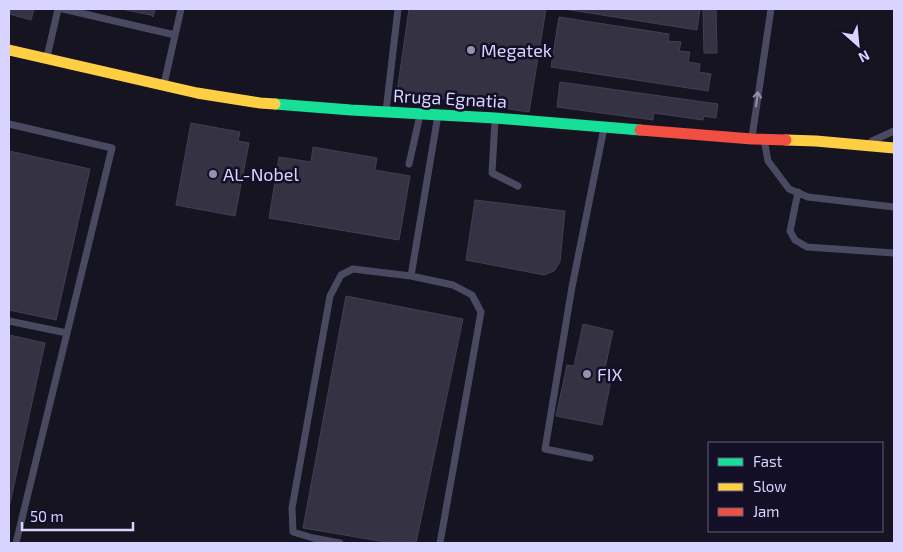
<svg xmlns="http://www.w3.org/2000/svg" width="903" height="552" font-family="'Exo 2',sans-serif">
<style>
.building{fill:#343243;stroke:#433f54}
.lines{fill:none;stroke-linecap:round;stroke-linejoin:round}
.lane{stroke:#4a4962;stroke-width:7}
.fast{stroke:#16e098;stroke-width:11}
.slow{stroke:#ffcf43;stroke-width:11}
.jam{stroke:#f24e42;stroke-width:11}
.oneway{stroke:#928eb0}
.poi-dot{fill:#9591b1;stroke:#130f26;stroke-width:2}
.labels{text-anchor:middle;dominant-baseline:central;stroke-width:5;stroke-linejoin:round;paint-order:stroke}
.poi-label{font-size:18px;fill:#d9d4ff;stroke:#130f26;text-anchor:start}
.street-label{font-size:18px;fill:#d9d4ff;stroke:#130f26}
</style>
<rect width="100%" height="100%" fill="#161421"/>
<path class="building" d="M9 9H34L31 20 9 14Z
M121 9H155L153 17 151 15Z
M409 9H546L529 112 397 92Z
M564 9H700L697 30Z
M716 9 717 53H704L703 10Z
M559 17 669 34 668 41 681 42 679 51 690 52 688 62 700 64 699 72 711 74 708 91 551 67Z
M560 82 718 104 716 118 704 116 703 120 654 113 653 120 557 107Z
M191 123 240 132 238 141 249 143 235 216 176 205Z
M313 147 377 158 375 170 410 176 399 240 269 218 279 157 311 162Z
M9 151 90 169 56 320 9 310Z
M475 200 565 211 560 262 554 271 544 275 466 260Z
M346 296 463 319 416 543H392L303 528Z
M583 324 613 331 604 373 612 375 602 425 556 416 567 365 574 366Z
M9 335 45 343 9 508Z"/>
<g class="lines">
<path class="lane" d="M63 9 175 35
M47 57 58 9
M164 84 181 9
M386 111 398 9
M495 120 492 173 518 186
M9 124 112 148 16 543
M752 137 771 9
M764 139 768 161 789 189 808 197 894 207
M872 141 894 131
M409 164 420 115
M798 192 790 231 795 240 807 247 894 253
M411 276 438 115
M9 321 67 333
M590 458 545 449 572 287 604 128
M340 543 313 538 293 532 292 508 330 296 341 275 353 269 411 276 453 285 472 295 481 312 440 543"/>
<path class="fast" d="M275 104 351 110 495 118 640 130"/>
<path class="slow" d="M9 50 197 93 260 103 275 104
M786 140 816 141 894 148"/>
<path class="jam" d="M640 130 752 139 786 140"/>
</g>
<defs><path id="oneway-shaft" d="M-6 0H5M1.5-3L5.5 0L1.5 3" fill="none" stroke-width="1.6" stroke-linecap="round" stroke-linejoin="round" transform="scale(1.25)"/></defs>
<use class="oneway" href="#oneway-shaft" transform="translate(757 99) rotate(-82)"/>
<g class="poi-dot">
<circle cx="471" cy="50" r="5"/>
<circle cx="213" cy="174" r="5"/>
<circle cx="587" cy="374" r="5"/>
</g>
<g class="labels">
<g class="poi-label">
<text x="481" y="50">Megatek</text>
<text x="223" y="174">AL-Nobel</text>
<text x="597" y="374">FIX</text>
</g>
<g class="street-label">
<text transform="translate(450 98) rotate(3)">Rruga Egnatia</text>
</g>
</g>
<rect width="903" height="552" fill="none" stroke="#d9d4ff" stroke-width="20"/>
<rect x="708" y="442" width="175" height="90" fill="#130f26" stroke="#625e7d"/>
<rect x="718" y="458" width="25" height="8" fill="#16e098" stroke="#625e7d"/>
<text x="753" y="467" font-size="15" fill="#d9d4ff">Fast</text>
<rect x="718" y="483" width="25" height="8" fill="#ffcf43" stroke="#625e7d"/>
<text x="753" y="492" font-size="15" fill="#d9d4ff">Slow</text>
<rect x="718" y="508" width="25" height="8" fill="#f24e42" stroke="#625e7d"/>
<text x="753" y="517" font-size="15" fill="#d9d4ff">Jam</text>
<g transform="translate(858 45) rotate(153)" stroke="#130f26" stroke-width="4" paint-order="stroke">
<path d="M0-4L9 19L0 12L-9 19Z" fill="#d9d4ff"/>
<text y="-8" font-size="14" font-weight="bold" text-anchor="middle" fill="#d9d4ff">N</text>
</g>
<path d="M22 522v8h111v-8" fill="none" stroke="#d9d4ff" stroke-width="2.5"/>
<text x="30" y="522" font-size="15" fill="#d9d4ff" stroke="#130f26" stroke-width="4" paint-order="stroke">50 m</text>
</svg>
